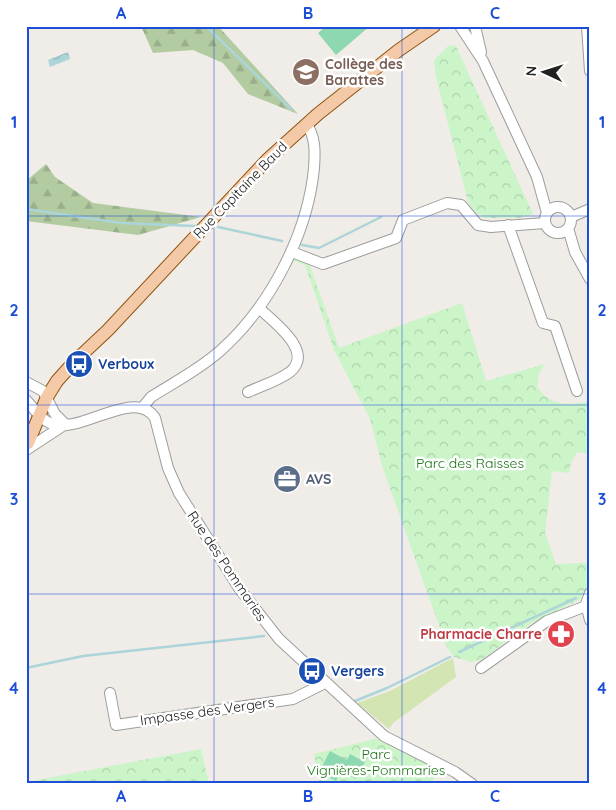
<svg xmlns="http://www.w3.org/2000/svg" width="616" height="810" font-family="Quicksand,sans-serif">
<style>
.grass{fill:#d2e5b2}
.forest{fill:url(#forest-firs)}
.park{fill:url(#park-crowns)}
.pitch{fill:#8dd7b1}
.water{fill:url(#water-waves)}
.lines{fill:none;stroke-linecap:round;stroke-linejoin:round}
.stream{stroke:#acd5d9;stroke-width:2.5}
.minor-casing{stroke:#9d9d9d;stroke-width:12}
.major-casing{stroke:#8e530e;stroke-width:14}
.minor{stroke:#fff;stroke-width:10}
.major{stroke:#f4c9a8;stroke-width:12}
.grid{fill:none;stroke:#1d4ed8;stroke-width:1;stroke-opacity:0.55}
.labels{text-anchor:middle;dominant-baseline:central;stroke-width:5;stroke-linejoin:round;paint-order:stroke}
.education-label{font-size:14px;font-weight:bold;fill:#785e54;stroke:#fff;text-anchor:start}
.street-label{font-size:14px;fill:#202020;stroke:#fff}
.transit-label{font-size:14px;font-weight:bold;fill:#164399;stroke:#fff;text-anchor:start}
.park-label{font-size:14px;fill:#1b7616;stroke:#fff}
.service-label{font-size:14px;font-weight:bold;fill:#4e5e75;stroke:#fff;text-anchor:start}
.health-label{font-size:14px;font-weight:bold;fill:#be3a42;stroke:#fff;text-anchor:end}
.neatline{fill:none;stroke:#1d4ed8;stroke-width:2}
.grid-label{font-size:16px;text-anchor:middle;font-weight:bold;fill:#1d4ed8}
</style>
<defs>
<pattern id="forest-firs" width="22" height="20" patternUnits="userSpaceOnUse" patternTransform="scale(1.25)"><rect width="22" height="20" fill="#b2cba0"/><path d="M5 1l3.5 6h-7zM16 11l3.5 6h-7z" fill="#99ae8a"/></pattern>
<pattern id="park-crowns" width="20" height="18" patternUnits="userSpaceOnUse" patternTransform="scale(1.25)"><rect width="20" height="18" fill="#cbf5c9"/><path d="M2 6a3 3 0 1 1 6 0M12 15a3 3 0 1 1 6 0" fill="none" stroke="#aed2ac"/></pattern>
<pattern id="water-waves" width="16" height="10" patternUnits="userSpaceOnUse" patternTransform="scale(1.25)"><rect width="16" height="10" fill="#acd5d9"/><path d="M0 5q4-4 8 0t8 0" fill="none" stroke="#94b7ba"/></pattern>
</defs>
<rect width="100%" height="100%" fill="#f0ece7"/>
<path class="grass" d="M453 658 456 677 393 723 389 729 357 703 390 691Z"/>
<path class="forest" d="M141 26H218L298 114 248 94 223 63 193 50 153 53Z
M46 164 55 177 93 203 201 217 138 235 26 221V181Z"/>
<path class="park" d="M449 45 456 46 533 214 520 218H483L481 214H476L468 202 436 77 434 60Z
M293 256 309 263 339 348 462 303 486 381 545 364 539 373 537 387C550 406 568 406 590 401V454L577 452 571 463 569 473 552 471 545 533 556 564 584 563 590 566V584L579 600 532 623 481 660 470 662 454 657 446 645 383 469 370 419 334 350 305 265 291 260Z
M374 739H380L440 769 431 784H320L314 754Z
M201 749 209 784H26V782Z"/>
<path class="pitch" d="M326 26H370L336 55 318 33Z
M330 751 347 760 350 754 365 762 356 779 341 771 336 781 319 772Z"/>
<path class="water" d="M68 52 70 59 50 67 48 60Z"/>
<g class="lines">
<path class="stream" d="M206 26 291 109
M26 209 121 223 195 226
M218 227 282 241
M302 245 319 248 381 217
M459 652 576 598
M26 668 83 656 264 636
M355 701 387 688 450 657"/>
<g class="minor-casing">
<path id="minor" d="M460 26 483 61 537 177 547 213
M475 26 481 52
M587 26 590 71
M545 220a13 13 0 1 1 26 0a13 13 0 1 1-26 0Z
M571 217 590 209
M508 225 543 323 555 326 577 391
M568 228 575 252 590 279
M292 252 323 264 396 238 403 220 447 203 461 205 478 225 491 227 545 223
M26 382 43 391 55 414 65 424
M248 392C261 386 278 381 290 372 315 351 273 322 259 308
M26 400C35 409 39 419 52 424 81 434 135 387 155 418L168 468 179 493 239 588 279 639 384 736 455 772 472 784
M143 407 151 397C173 383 200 369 220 351 270 307 308 233 314 168 315 153 316 136 306 124
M26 450 64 425
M590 593 586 604 590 620
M481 668 547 621 586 606
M110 693 116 725 293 699 325 683"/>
</g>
<g class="major-casing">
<path id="major" d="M28 443 47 397 57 381 74 362 108 330 267 160 318 114 399 50 434 26"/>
</g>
<use href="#minor" class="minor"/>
<use href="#major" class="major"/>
</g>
<path class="grid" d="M214 26V784M402 26V784M26 216H590M26 405H590M26 594H590"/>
<defs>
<g id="school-disc" transform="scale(1.4375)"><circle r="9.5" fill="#8d6e63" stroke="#fff"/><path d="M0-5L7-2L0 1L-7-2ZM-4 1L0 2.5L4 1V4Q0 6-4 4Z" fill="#fff"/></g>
<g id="bus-disc" transform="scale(1.4375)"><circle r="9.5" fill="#1a4fb4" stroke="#fff"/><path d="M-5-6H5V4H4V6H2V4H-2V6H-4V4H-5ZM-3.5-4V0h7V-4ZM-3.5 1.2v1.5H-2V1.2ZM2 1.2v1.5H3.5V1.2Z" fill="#fff"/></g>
<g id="office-disc" transform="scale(1.4375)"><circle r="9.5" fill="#5c6f8a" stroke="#fff"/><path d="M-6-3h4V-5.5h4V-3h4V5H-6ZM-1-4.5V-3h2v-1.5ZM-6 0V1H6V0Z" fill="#fff"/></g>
<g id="pharmacy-disc" transform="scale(1.4375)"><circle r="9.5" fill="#e0444e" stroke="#fff"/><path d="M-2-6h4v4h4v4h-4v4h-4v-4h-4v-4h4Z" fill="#fff"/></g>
</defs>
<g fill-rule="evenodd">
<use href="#school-disc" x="306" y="72"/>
<use href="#bus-disc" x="79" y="364"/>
<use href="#office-disc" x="287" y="479"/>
<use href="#pharmacy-disc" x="561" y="634"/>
<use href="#bus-disc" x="312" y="671"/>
</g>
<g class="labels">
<g class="education-label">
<text x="325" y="64">Collège des<tspan x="325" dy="16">Barattes</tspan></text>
</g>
<g class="street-label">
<text transform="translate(240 190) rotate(-46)">Rue Capitaine Baud</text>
<text transform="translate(227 566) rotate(56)">Rue des Pommaries</text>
<text transform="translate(207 711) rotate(-8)">Impasse des Vergers</text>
</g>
<g class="transit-label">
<text x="98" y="364">Verboux</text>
<text x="331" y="671">Vergers</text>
</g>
<g class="park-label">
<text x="470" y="463">Parc des Raisses</text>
<text x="376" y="754">Parc<tspan x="376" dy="16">Vignières-Pommaries</tspan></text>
</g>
<g class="service-label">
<text x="306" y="479">AVS</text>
</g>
<g class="health-label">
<text x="542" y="634">Pharmacie Charre</text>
</g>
</g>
<rect width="616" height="810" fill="none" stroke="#ffffff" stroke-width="55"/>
<g transform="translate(544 72) rotate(274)" stroke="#ffffff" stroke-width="4" paint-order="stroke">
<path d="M0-4L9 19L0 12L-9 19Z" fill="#202020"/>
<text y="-8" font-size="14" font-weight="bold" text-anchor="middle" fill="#202020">N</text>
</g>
<rect x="28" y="28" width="560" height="754" class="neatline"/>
<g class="grid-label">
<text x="121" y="19">A</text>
<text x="308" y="19">B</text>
<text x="495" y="19">C</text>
<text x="14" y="128">1</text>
<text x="602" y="128">1</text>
<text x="14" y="316">2</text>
<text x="602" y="316">2</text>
<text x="14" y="505">3</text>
<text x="602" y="505">3</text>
<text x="14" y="694">4</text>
<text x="602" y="694">4</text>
<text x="121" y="802">A</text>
<text x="308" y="802">B</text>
<text x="495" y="802">C</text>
</g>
</svg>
